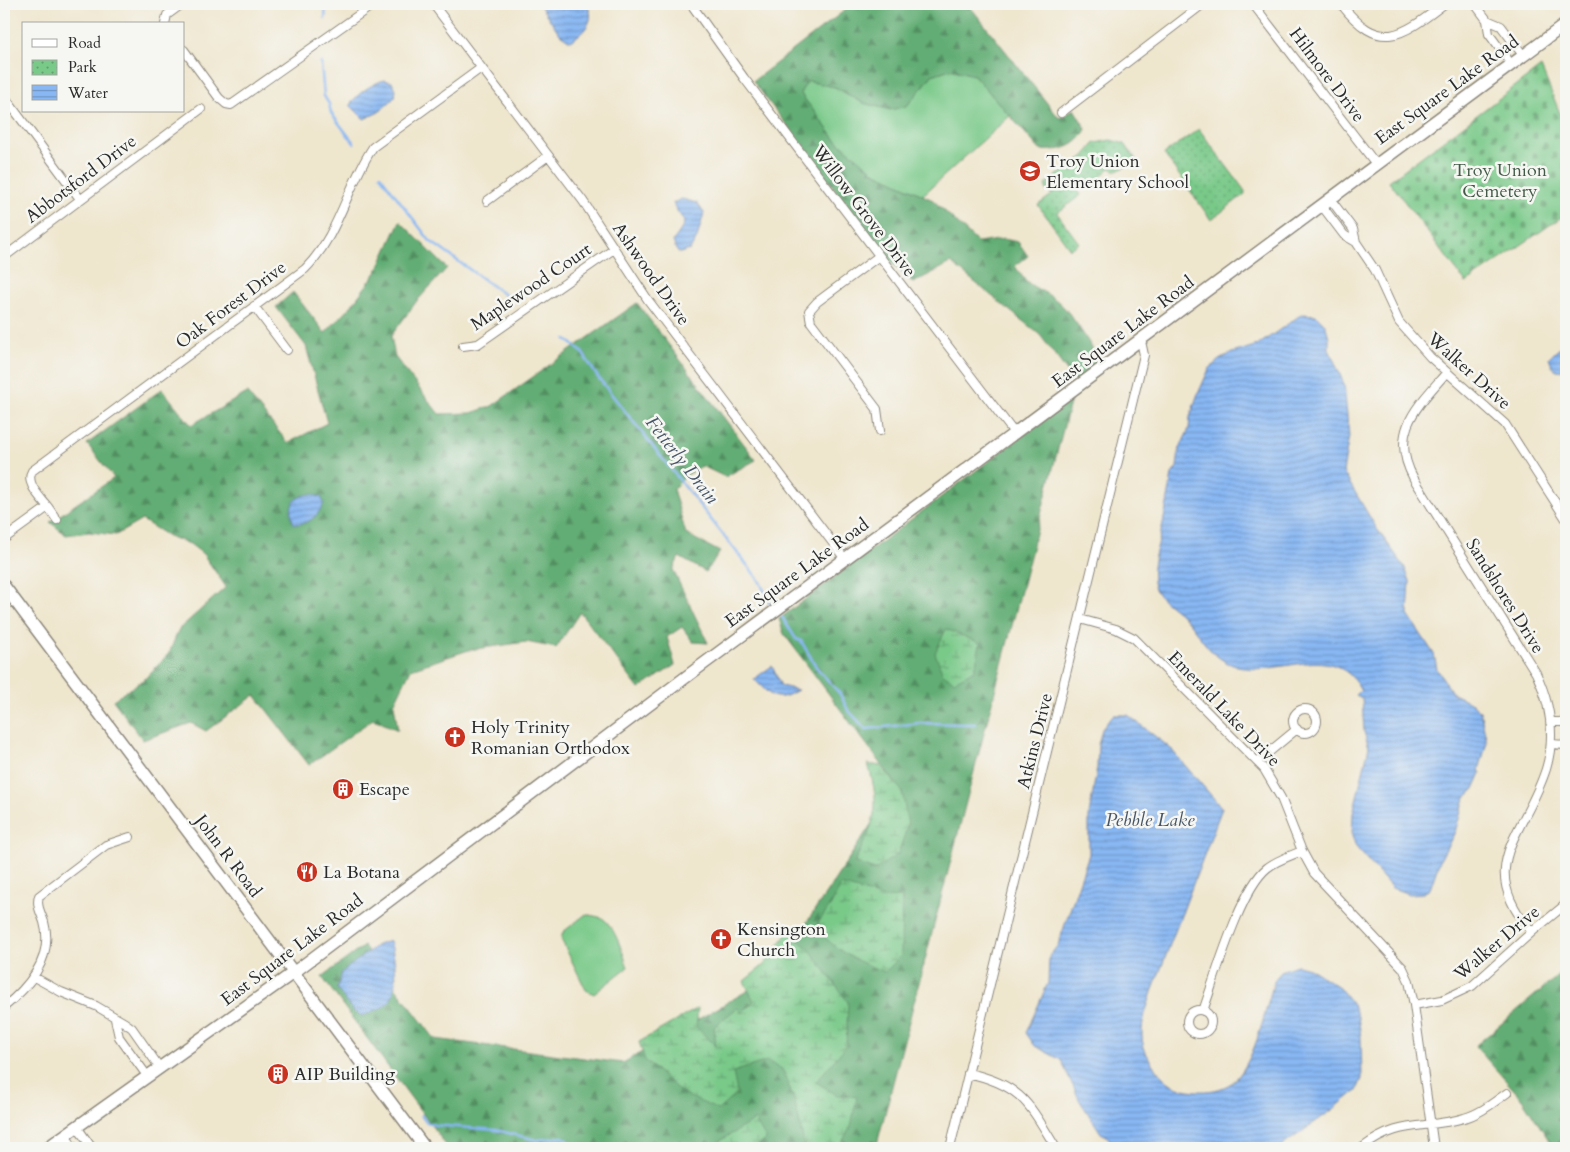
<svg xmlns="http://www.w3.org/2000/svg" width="1570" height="1152" font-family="Cardo,serif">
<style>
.green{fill:#79c989;stroke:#527a5a}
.forest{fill:url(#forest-firs);stroke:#466c50}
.wetland{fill:url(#wetland-marsh);stroke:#527a5a}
.cemetery{fill:url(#cemetery-stones);stroke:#527a5a}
.park{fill:url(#park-dots);stroke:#527a5a}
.water{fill:url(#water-rules);stroke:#5a718f}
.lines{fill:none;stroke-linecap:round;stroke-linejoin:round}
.stream{stroke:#88b7f3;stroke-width:2.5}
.minor-casing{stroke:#8d887c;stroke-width:10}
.secondary-casing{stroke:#8d887c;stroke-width:14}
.minor{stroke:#fff;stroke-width:8}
.secondary{stroke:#fff;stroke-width:11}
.labels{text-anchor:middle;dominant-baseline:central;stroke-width:5;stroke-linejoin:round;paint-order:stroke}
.street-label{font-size:18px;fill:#2b2b2b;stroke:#f6f6f2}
.poi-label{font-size:18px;fill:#2b2b2b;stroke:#f6f6f2;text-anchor:start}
.park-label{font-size:18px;fill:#425a47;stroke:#f6f6f2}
.water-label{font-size:19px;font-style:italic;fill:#475567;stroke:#f6f6f2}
</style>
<defs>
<pattern id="forest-firs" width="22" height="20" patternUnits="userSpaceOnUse" patternTransform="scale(1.25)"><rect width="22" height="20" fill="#62ad75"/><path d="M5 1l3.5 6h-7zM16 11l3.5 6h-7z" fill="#518d60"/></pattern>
<pattern id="wetland-marsh" width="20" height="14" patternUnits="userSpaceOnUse" patternTransform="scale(1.25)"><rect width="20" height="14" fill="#79c989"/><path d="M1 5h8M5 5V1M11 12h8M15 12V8" fill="none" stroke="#63a370"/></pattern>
<pattern id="cemetery-stones" width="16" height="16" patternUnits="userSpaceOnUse" patternTransform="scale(1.25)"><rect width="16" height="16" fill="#79c989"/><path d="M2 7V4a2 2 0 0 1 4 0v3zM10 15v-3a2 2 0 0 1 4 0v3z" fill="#63a370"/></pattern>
<pattern id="park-dots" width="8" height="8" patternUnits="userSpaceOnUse" patternTransform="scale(1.25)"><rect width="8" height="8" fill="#79c989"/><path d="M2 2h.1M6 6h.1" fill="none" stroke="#63a370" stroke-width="1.8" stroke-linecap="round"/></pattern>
<pattern id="water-rules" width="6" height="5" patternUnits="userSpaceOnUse" patternTransform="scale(1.25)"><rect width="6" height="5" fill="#88b7f3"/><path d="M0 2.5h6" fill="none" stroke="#6f95c5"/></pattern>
</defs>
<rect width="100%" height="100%" fill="#f6f6f2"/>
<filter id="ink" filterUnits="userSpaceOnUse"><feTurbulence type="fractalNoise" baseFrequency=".02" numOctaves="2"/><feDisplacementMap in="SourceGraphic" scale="10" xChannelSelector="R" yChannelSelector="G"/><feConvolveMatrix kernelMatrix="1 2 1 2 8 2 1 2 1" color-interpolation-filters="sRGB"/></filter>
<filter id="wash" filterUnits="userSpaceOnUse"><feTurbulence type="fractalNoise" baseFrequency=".0096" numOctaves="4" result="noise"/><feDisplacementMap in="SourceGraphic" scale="20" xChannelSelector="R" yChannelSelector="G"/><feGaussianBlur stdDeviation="1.12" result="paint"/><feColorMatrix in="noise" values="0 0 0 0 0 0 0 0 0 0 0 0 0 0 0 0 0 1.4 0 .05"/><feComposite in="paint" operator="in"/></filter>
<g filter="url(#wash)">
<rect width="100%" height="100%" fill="#efe6ce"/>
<path class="green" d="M950 69 974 75 1010 116 923 195 874 172 835 139 800 93 807 81 835 87 863 103 923 87 932 75Z
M586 914C591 916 598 916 602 918 615 926 623 954 628 967L594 994 586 990 561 939 563 932Z"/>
<path class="forest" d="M853 4H968L1059 118 1074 109 1086 129C1078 147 1060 152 1040 150L974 75 950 69 932 75 907 106 890 110 863 103 835 87 808 81 800 93 835 139 874 172 933 200 978 243 1004 239 1018 242 1028 256 1015 266C1030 290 1037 286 1056 300 1072 312 1090 346 1102 363L1075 382 1040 335 951 263 913 283 887 258 753 81Z
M400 221 447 268 416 302 391 336 395 357 439 414 471 413 492 406 637 303 756 460 725 477 702 466 688 474 673 489 686 534 720 552 706 572 679 557 673 570 708 643 693 642 682 627 667 637 675 665 639 689 580 612 556 648 526 642 469 650 411 669 394 704 398 730 373 719 309 765 255 695 206 731 191 723 143 740 113 700 146 678 169 653 179 629 226 587 203 554 190 544 168 536 142 520 116 535 89 532 66 535 50 522 114 478 87 444 162 389 191 425 247 393 288 443 327 423 306 346 276 307 293 292 325 333 352 305 377 271Z
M1071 399 876 1148H448L322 977 364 946 435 1039 623 1063 771 977 897 785 784 634 779 619Z
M1566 969V1148H1554L1523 1100 1475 1046Z"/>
<path class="wetland" d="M946 629 980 643 975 670 954 681 943 674 935 653Z
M868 764 881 766 902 791 908 825 898 854 875 870 854 863C874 822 882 811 868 764Z
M841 885 884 898 902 897 901 956 885 972C854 960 837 952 815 927L831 905Z
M788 932 810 950 848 1002 846 1046 816 1082 837 1095 857 1097 851 1126 840 1146 832 1148H805L795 1102 782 1069 767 1061 733 1072 737 1093 718 1110 682 1093 645 1060 639 1042 698 1008 696 1027 716 1046 714 1027 737 1008 742 1013 754 1001 744 981 764 965Z
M755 1120 766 1139 755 1148H708Z"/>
<path class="cemetery" d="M1541 67 1566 128V214L1466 283 1389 181Z"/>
<path class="park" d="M1199 129 1245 191V194L1211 220 1164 154Z
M1111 140 1125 144 1137 161 1117 171 1110 168 1091 186 1083 183 1076 188 1081 195 1057 213 1079 243 1070 249 1038 205 1053 194 1047 192 1045 184 1084 156 1095 143Z"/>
<path class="water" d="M539 4H586C598 19 584 33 570 41L560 34Z
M384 80 392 82 396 89 395 97 379 112 364 119 350 105C358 93 370 85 384 80Z
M682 199 697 203 704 213 697 238 690 250 680 253 676 250 673 241C692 216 682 224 673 203Z
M1302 314 1316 315 1325 324 1329 337V349L1344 384 1349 436 1343 472 1377 529 1404 566 1410 581 1408 615 1434 654 1437 669 1453 694 1472 703 1480 711 1487 742 1479 770 1481 773 1473 791 1465 798 1455 832 1440 860 1430 889 1423 893 1409 894 1392 888 1356 847 1352 835 1353 813 1369 747 1364 732 1362 698 1356 695 1361 690C1330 633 1273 686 1226 662 1207 652 1199 633 1185 618 1174 607 1155 598 1153 582 1151 567 1155 555 1159 541 1164 519 1169 496 1172 474L1177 467 1179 450 1189 429 1190 417 1197 396 1209 369 1219 360 1232 353 1258 345Z
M1566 343V371L1557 370 1552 367 1549 357Z
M311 494 321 497 324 503C318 516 309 525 294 524 287 507 293 496 311 494Z
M772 666 781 686 798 690C775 704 771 696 754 679Z
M1113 715H1128L1170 748 1222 808 1152 992C1148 1006 1141 1021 1142 1036 1142 1050 1154 1069 1165 1079 1180 1094 1219 1096 1235 1080 1257 1057 1265 1009 1275 979L1283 970 1297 965 1309 968 1339 987 1353 1005 1358 1017 1361 1037 1362 1079 1357 1090 1335 1108 1279 1148H1116L1107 1136 1101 1133 1080 1101 1061 1060 1035 1046 1026 1033 1048 983 1049 957 1058 945 1089 854V815L1097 768 1098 745 1102 729Z
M390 941C395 958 401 991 387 1004 381 1010 370 1012 363 1016L353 1011 337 989 342 972 377 945Z"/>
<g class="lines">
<path class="stream" d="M325 18 326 4
M321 63 324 96 329 104 331 113 354 143
M380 175 430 241 505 295
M566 339 582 352 597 376 759 580 770 603
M782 617 796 639 801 641 817 668 840 694 848 710 866 729 920 723 975 724
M421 1115 426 1122 434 1125 496 1130 537 1140 563 1137 580 1148"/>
</g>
</g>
<g filter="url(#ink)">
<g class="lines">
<g class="minor-casing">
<path id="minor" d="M433 4 583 201 648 300 845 559
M691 4 744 78 1015 434
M1253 4 1376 164
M1341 4C1380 54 1402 36 1444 4
M1475 4 1487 20
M165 24 167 15 182 4
M184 50 219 98 226 104 231 105 374 4
M1511 64 1489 34 1487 20 1501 26 1523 55
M4 96 80 199
M1061 113 1203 4
M1331 200 1353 229 1356 242 1375 270 1399 322 1430 357 1505 424 1566 519
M487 201 548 156
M1322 206 1344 235 1356 242
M879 256 817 302 809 311 811 322 877 409 880 431
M4 257 201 109
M254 306 287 350
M463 346 478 344 614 249
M1447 372C1417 407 1388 432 1414 479L1536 673C1550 703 1556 736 1546 769 1525 835 1473 865 1532 932
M48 507 57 520
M4 539 48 507C40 497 25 483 32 471L305 269C339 235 347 186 373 147L481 68
M1080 619 1116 629 1134 638 1264 769 1281 798 1302 851 1314 873 1403 968 1409 981 1414 1005 1434 1148
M1293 721a12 12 0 1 1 24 0a12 12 0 1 1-24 0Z
M1550 722H1566
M1551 744 1566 745
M1257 762 1297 729
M34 977 61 992 96 1006 125 1023 132 1028 160 1068
M1414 1005 1442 1000 1472 986 1532 932 1566 904
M4 1007C30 986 54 957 44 922 41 913 36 905 39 896L106 845 130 837
M1187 1022a12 12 0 1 1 24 0a12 12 0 1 1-24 0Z
M1203 1011C1216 975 1240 890 1267 868 1277 860 1290 856 1302 851
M115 1019 119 1037 148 1077
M968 1073C1022 1085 1029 1104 1056 1148
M77 1127 92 1148
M65 1136 74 1148
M950 1148 1144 355 1141 341
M1362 1148C1400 1119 1422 1130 1464 1118 1480 1114 1494 1102 1507 1093"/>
</g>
<g class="secondary-casing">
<path id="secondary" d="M4 586 425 1148
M47 1148 293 973 698 668 1566 24"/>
</g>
<use href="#minor" class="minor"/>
<use href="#secondary" class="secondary"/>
</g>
</g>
<defs>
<g id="school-disc" transform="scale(1.125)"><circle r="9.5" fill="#c8321e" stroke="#f6f6f2"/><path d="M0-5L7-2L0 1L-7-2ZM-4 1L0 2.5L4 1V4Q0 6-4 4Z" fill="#fff"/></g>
<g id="church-disc" transform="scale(1.125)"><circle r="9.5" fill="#c8321e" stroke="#f6f6f2"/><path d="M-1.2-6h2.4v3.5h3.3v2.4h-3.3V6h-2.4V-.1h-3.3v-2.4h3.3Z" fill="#fff"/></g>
<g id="building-disc" transform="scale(1.125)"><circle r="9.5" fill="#c8321e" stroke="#f6f6f2"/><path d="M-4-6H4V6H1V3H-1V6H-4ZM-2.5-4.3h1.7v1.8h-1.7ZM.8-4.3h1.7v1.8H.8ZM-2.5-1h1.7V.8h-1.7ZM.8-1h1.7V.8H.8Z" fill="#fff"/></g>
<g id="restaurant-disc" transform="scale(1.125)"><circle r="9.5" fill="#c8321e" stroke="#f6f6f2"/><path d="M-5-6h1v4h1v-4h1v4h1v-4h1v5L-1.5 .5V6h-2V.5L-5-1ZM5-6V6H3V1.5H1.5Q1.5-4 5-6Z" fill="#fff"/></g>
</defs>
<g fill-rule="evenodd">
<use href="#school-disc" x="1030" y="171"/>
<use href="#church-disc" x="455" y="737"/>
<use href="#building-disc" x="343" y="789"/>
<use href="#restaurant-disc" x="307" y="872"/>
<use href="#church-disc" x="721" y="939"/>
<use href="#building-disc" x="278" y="1074"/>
</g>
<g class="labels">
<g class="street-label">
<text transform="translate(1327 75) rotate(53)">Hilmore Drive</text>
<text transform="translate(1447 90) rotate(-36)">East Square Lake Road</text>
<text transform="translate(81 179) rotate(-37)">Abbotsford Drive</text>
<text transform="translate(864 211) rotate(53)">Willow Grove Drive</text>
<text transform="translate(651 274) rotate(55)">Ashwood Drive</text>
<text transform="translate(531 287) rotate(-34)">Maplewood Court</text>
<text transform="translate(231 305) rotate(-37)">Oak Forest Drive</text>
<text transform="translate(1123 332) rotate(-37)">East Square Lake Road</text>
<text transform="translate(1469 371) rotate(42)">Walker Drive</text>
<text transform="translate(797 573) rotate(-36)">East Square Lake Road</text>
<text transform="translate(1505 596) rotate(58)">Sandshores Drive</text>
<text transform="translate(1224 709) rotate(46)">Emerald Lake Drive</text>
<text transform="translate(1035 741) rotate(-76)">Atkins Drive</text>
<text transform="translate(228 856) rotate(53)">John R Road</text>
<text transform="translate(1497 943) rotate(-40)">Walker Drive</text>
<text transform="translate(292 950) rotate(-37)">East Square Lake Road</text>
</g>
<g class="poi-label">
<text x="1046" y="161">Troy Union<tspan x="1046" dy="21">Elementary School</tspan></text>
<text x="471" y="727">Holy Trinity<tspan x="471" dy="21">Romanian Orthodox</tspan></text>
<text x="359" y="789">Escape</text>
<text x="323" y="872">La Botana</text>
<text x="737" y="929">Kensington<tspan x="737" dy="21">Church</tspan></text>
<text x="294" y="1074">AIP Building</text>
</g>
<g class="park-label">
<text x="1500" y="170">Troy Union<tspan x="1500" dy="21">Cemetery</tspan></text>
</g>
<g class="water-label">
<text transform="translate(682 460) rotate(52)">Fetterly Drain</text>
<text x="1150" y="820">Pebble Lake</text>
</g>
</g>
<rect width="1570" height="1152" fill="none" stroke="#f6f6f2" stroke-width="20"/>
<rect x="22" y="22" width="162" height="90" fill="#f6f6f2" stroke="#a5a5a2"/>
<rect x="32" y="39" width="25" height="8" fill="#ffffff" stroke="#a5a5a2"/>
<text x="68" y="48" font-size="15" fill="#2b2b2b">Road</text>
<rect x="32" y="60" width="25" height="15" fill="url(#park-dots)" stroke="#a5a5a2"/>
<text x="68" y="72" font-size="15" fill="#2b2b2b">Park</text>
<rect x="32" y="85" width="25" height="15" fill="url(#water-rules)" stroke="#a5a5a2"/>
<text x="68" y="98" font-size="15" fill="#2b2b2b">Water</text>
</svg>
